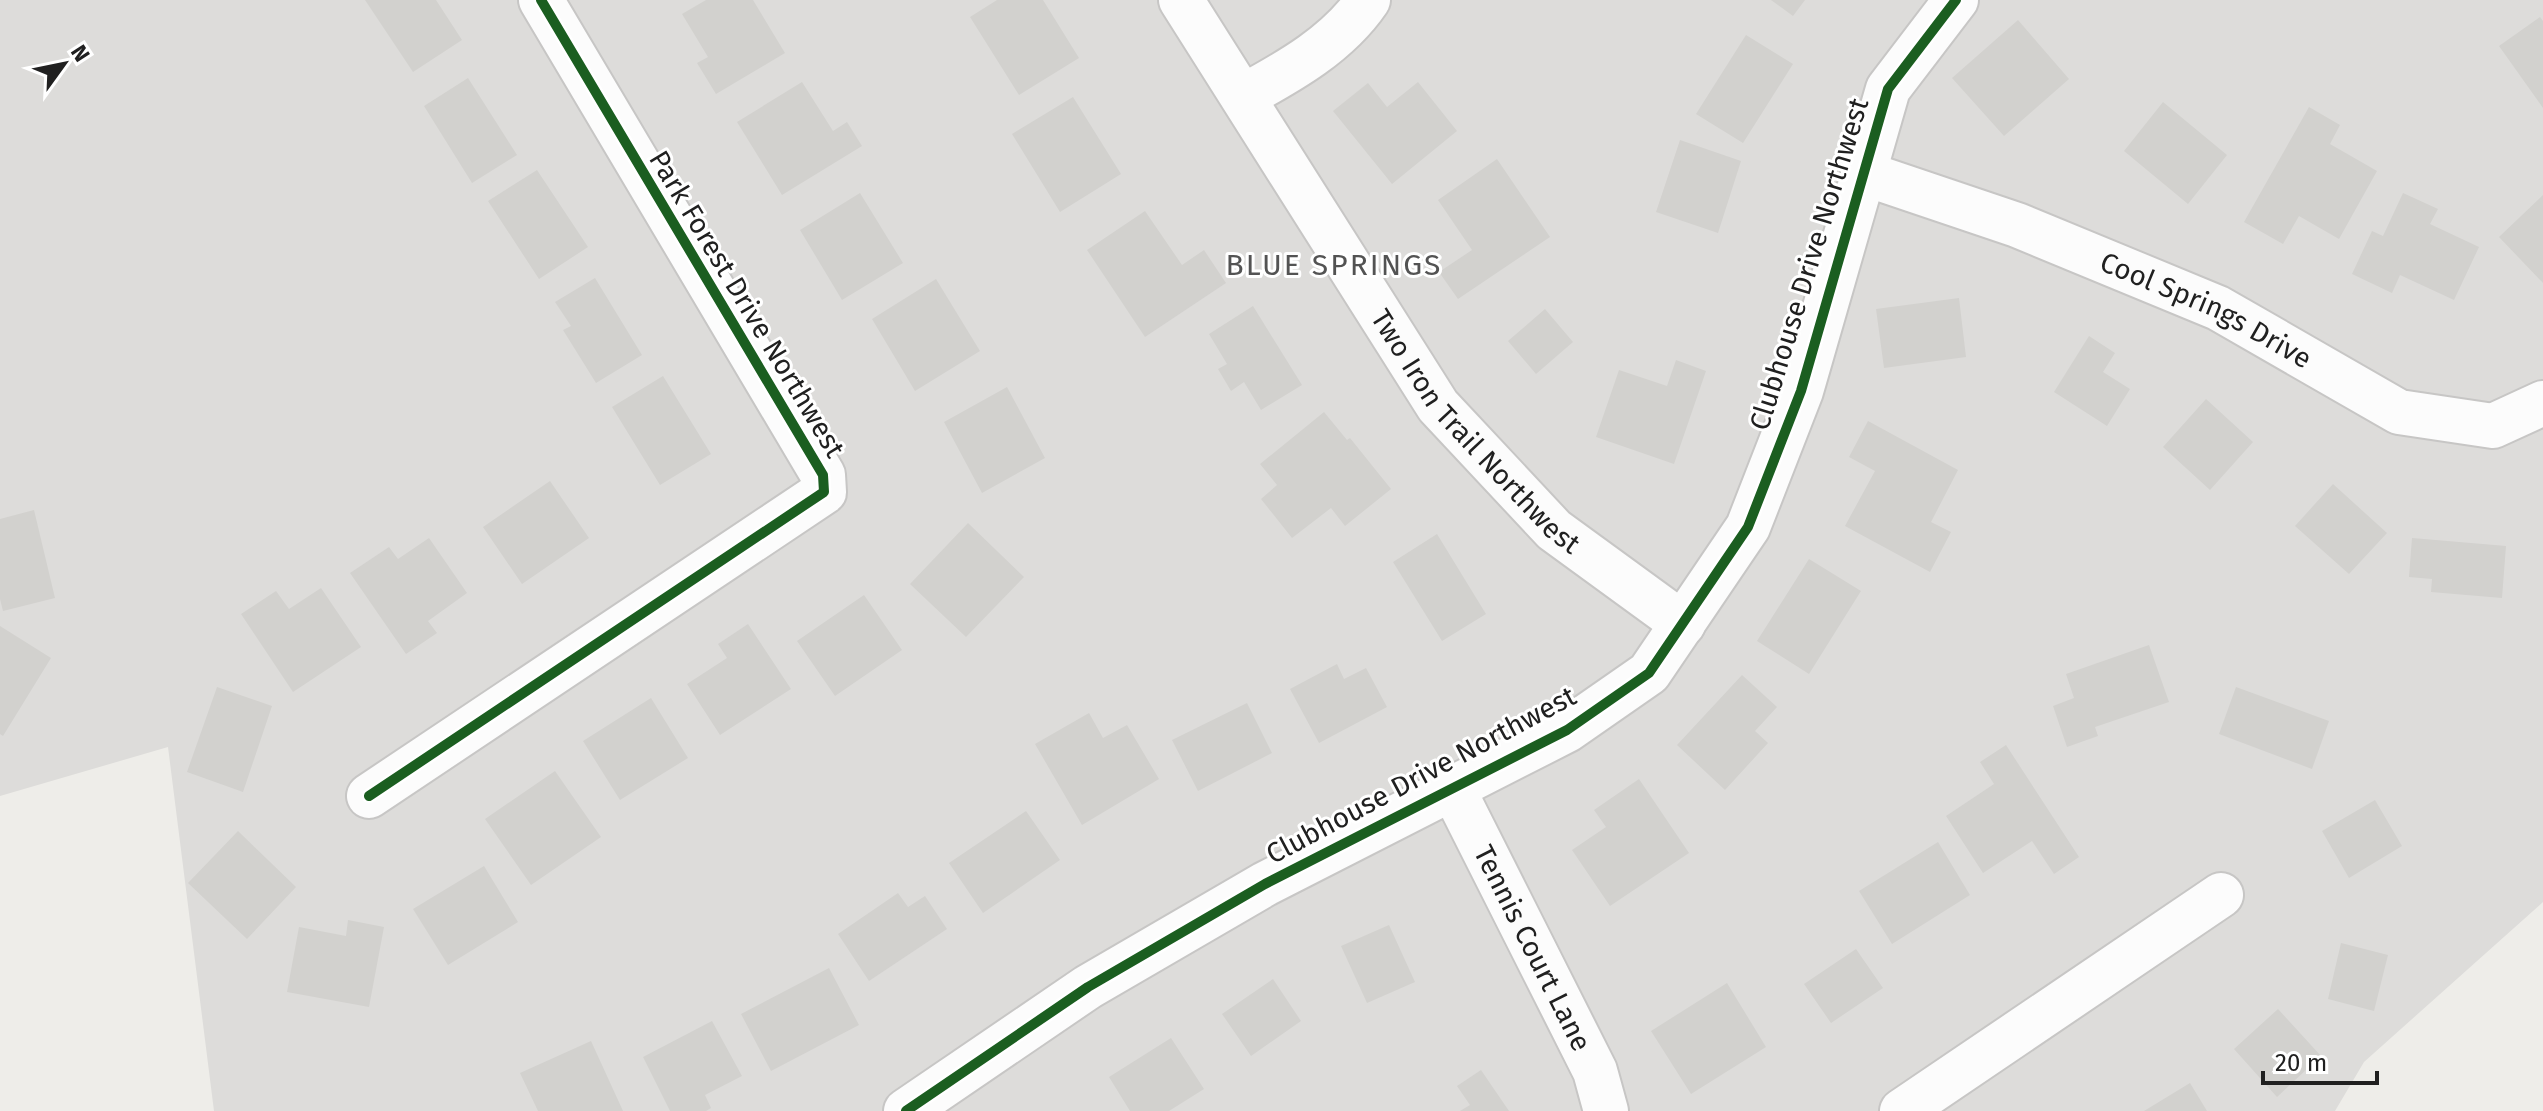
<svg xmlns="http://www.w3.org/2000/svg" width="2543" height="1111" font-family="'Fira Sans',sans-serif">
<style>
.residential{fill:#dddcda}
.building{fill:#d2d1ce}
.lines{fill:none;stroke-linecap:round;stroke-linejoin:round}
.minor-casing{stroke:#c7c6c5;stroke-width:48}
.minor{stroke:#fcfcfc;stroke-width:44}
.cycleway-casing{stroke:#fff;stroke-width:15}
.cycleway{stroke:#1b5e20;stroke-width:10}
.labels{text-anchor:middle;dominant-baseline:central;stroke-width:6;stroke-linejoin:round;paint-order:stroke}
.street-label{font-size:28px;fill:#202020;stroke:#fff}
.neighbourhood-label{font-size:30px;letter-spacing:2px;fill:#535353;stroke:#fff}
</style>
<rect width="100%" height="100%" fill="#eeede9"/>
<path class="residential" d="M0 0H2543V902L2364 1062 2335 1111H214L168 747 0 796Z"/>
<path class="building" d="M365 0H436L462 40 413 72Z
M706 0H753L785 53 716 94 697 63 708 57 682 14Z
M997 0H1043L1079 58 1019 95 970 17Z
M1771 0H1805L1793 16Z
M2540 17 2543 21V108L2499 46Z
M2018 20 2069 79 2004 136 1952 78Z
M1746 35 1793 64 1743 143 1696 114Z
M468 78 517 155 472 183 424 106Z
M802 82 833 131 847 122 862 146 782 195 737 122Z
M1418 82 1457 131 1392 184 1333 111 1368 83 1387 107Z
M1073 97 1121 174 1060 212 1012 134Z
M2163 102 2227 155 2188 204 2124 151Z
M2309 107 2340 125 2330 144 2377 171 2339 239 2299 216 2283 244 2244 222Z
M1680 140 1741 161 1718 233 1656 212Z
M1497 159 1550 237 1458 299 1439 272 1472 250 1438 200Z
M537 170 588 247 539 279 488 201Z
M860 193 903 263 842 300 800 230Z
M2403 193 2438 209 2430 224 2479 247 2454 300 2400 275 2392 293 2352 274 2372 231 2383 236Z
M2543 195V283L2499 237Z
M1145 211 1182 265 1204 250 1226 283 1145 337 1087 250Z
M595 278 642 355 596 383 563 330 571 326 555 302Z
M936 279 980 351 915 391 872 319Z
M1959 298 1966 357 1884 368 1876 309Z
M1253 306 1302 385 1261 410 1244 382 1231 391 1218 369 1227 364 1209 334Z
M1545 309 1573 342 1536 374 1508 341Z
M2089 336 2115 353 2103 372 2130 389 2107 426 2054 392Z
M1676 360 1706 371 1674 464 1596 437 1619 370 1667 386Z
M663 376 711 454 660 485 612 407Z
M1007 387 1045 458 982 493 944 422Z
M2206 399 2253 442 2210 490 2163 447Z
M1324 412 1347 440 1350 438 1391 489 1345 526 1331 508 1292 538 1261 499 1277 485 1260 464Z
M1868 421 1958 470 1931 522 1951 532 1930 572 1845 526 1875 471 1849 457Z
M550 481 589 538 522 584 483 527Z
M2333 484 2387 533 2349 574 2295 526Z
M34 510 55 598 3 611 0 599V519Z
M968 523 1024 577 966 637 910 584Z
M1437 534 1486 614 1442 641 1393 562Z
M429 538 467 593 428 621 437 633 406 654 350 573 389 547 398 559Z
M2412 538 2506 546 2502 598 2431 592 2432 579 2409 577Z
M1809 559 1861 591 1809 674 1757 641Z
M321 588 361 647 293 692 241 614 276 591 289 609Z
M864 595 902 650 835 696 797 641Z
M748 624 791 689 720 735 687 684 727 658 718 644Z
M0 626 51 658 3 736 0 734Z
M2149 645 2169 702 2095 727 2098 736 2067 747 2053 706 2074 698 2066 674Z
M1337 664 1344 679 1366 668 1387 707 1319 743 1290 689Z
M1742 675 1777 707 1755 731 1768 743 1725 790 1677 745Z
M217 687 272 706 243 792 187 772Z
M2236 687 2329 721 2312 769 2219 734Z
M651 698 688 758 620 800 583 741Z
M1247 703 1272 753 1198 791 1172 740Z
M1089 713 1103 738 1127 725 1159 779 1082 825 1035 744Z
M2006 745 2079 857 2054 874 2032 841 1983 873 1946 816 1994 784 1980 762Z
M555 771 601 837 531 885 485 819Z
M1639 779 1689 853 1610 906 1572 850 1606 827 1594 810Z
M2375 800 2402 846 2349 878 2322 831Z
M1026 811 1060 860 983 913 949 863Z
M238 831 296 887 247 939 188 883Z
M1938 842 1970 895 1892 944 1859 891Z
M484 866 518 922 448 965 413 909Z
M898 893 908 907 925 896 947 929 869 981 838 934Z
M348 920 384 927 369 1007 287 992 299 927 346 936Z
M1389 925 1415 982 1367 1003 1341 946Z
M2341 943 2388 955 2374 1011 2328 999Z
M1856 949 1883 988 1831 1023 1804 984Z
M829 968 859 1025 771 1071 741 1014Z
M1273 979 1301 1021 1251 1056 1222 1014Z
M1727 983 1766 1047 1691 1094 1651 1031Z
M2278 1009 2321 1056 2277 1097 2234 1049Z
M712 1021 742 1076 705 1095 711 1108 706 1111H670L643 1057Z
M1171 1038 1204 1089 1169 1111H1130L1109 1077Z
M591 1041 623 1111H538L520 1073Z
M1481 1070 1509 1111H1460L1470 1105 1457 1086Z
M2190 1083 2207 1111H2144Z"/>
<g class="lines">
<g class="minor-casing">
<g id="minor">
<path id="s1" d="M1181 0 1438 406 1554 530 1683 624"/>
<path d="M1244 96C1290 71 1338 44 1368 0"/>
<path id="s2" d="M1863 173 2017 225 2218 308 2399 412 2493 426 2543 403"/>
<path id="s3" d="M1453 789 1595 1071 1606 1111"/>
<path d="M369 796 824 492 823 475 541 0"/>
<path d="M906 1111 1088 987 1265 884 1567 730 1649 673 1748 527 1801 391 1888 89 1956 0"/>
<path d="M1902 1111 2221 895"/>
</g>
</g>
<use href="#minor" class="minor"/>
<g class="cycleway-casing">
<path id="cycleway" d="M369 796 824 492 823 475 541 0
M906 1111 1088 987 1265 884 1567 730 1649 673 1748 527 1801 391 1888 89 1956 0"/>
</g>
<use href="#cycleway" class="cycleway"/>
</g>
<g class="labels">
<g class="street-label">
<text transform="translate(1809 264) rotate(-73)">Clubhouse Drive Northwest</text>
<text transform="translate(747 304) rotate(59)">Park Forest Drive Northwest</text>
<text stroke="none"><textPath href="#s2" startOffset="370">Cool Springs Drive</textPath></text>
<text stroke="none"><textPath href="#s1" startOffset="524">Two Iron Trail Northwest</textPath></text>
<text transform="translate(1421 775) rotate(-28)">Clubhouse Drive Northwest</text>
<text stroke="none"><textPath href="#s3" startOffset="178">Tennis Court Lane</textPath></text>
</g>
<g class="neighbourhood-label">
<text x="1334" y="265">BLUE SPRINGS</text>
</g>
</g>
<g transform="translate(64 64) rotate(57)" stroke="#ffffff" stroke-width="6" paint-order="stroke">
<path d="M0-6L14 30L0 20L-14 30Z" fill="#202020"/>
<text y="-12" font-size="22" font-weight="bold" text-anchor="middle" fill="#202020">N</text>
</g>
<path d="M2263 1071v12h114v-12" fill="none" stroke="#202020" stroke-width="4"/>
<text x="2275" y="1071" font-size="24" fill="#202020" stroke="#ffffff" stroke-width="6" paint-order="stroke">20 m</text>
</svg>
